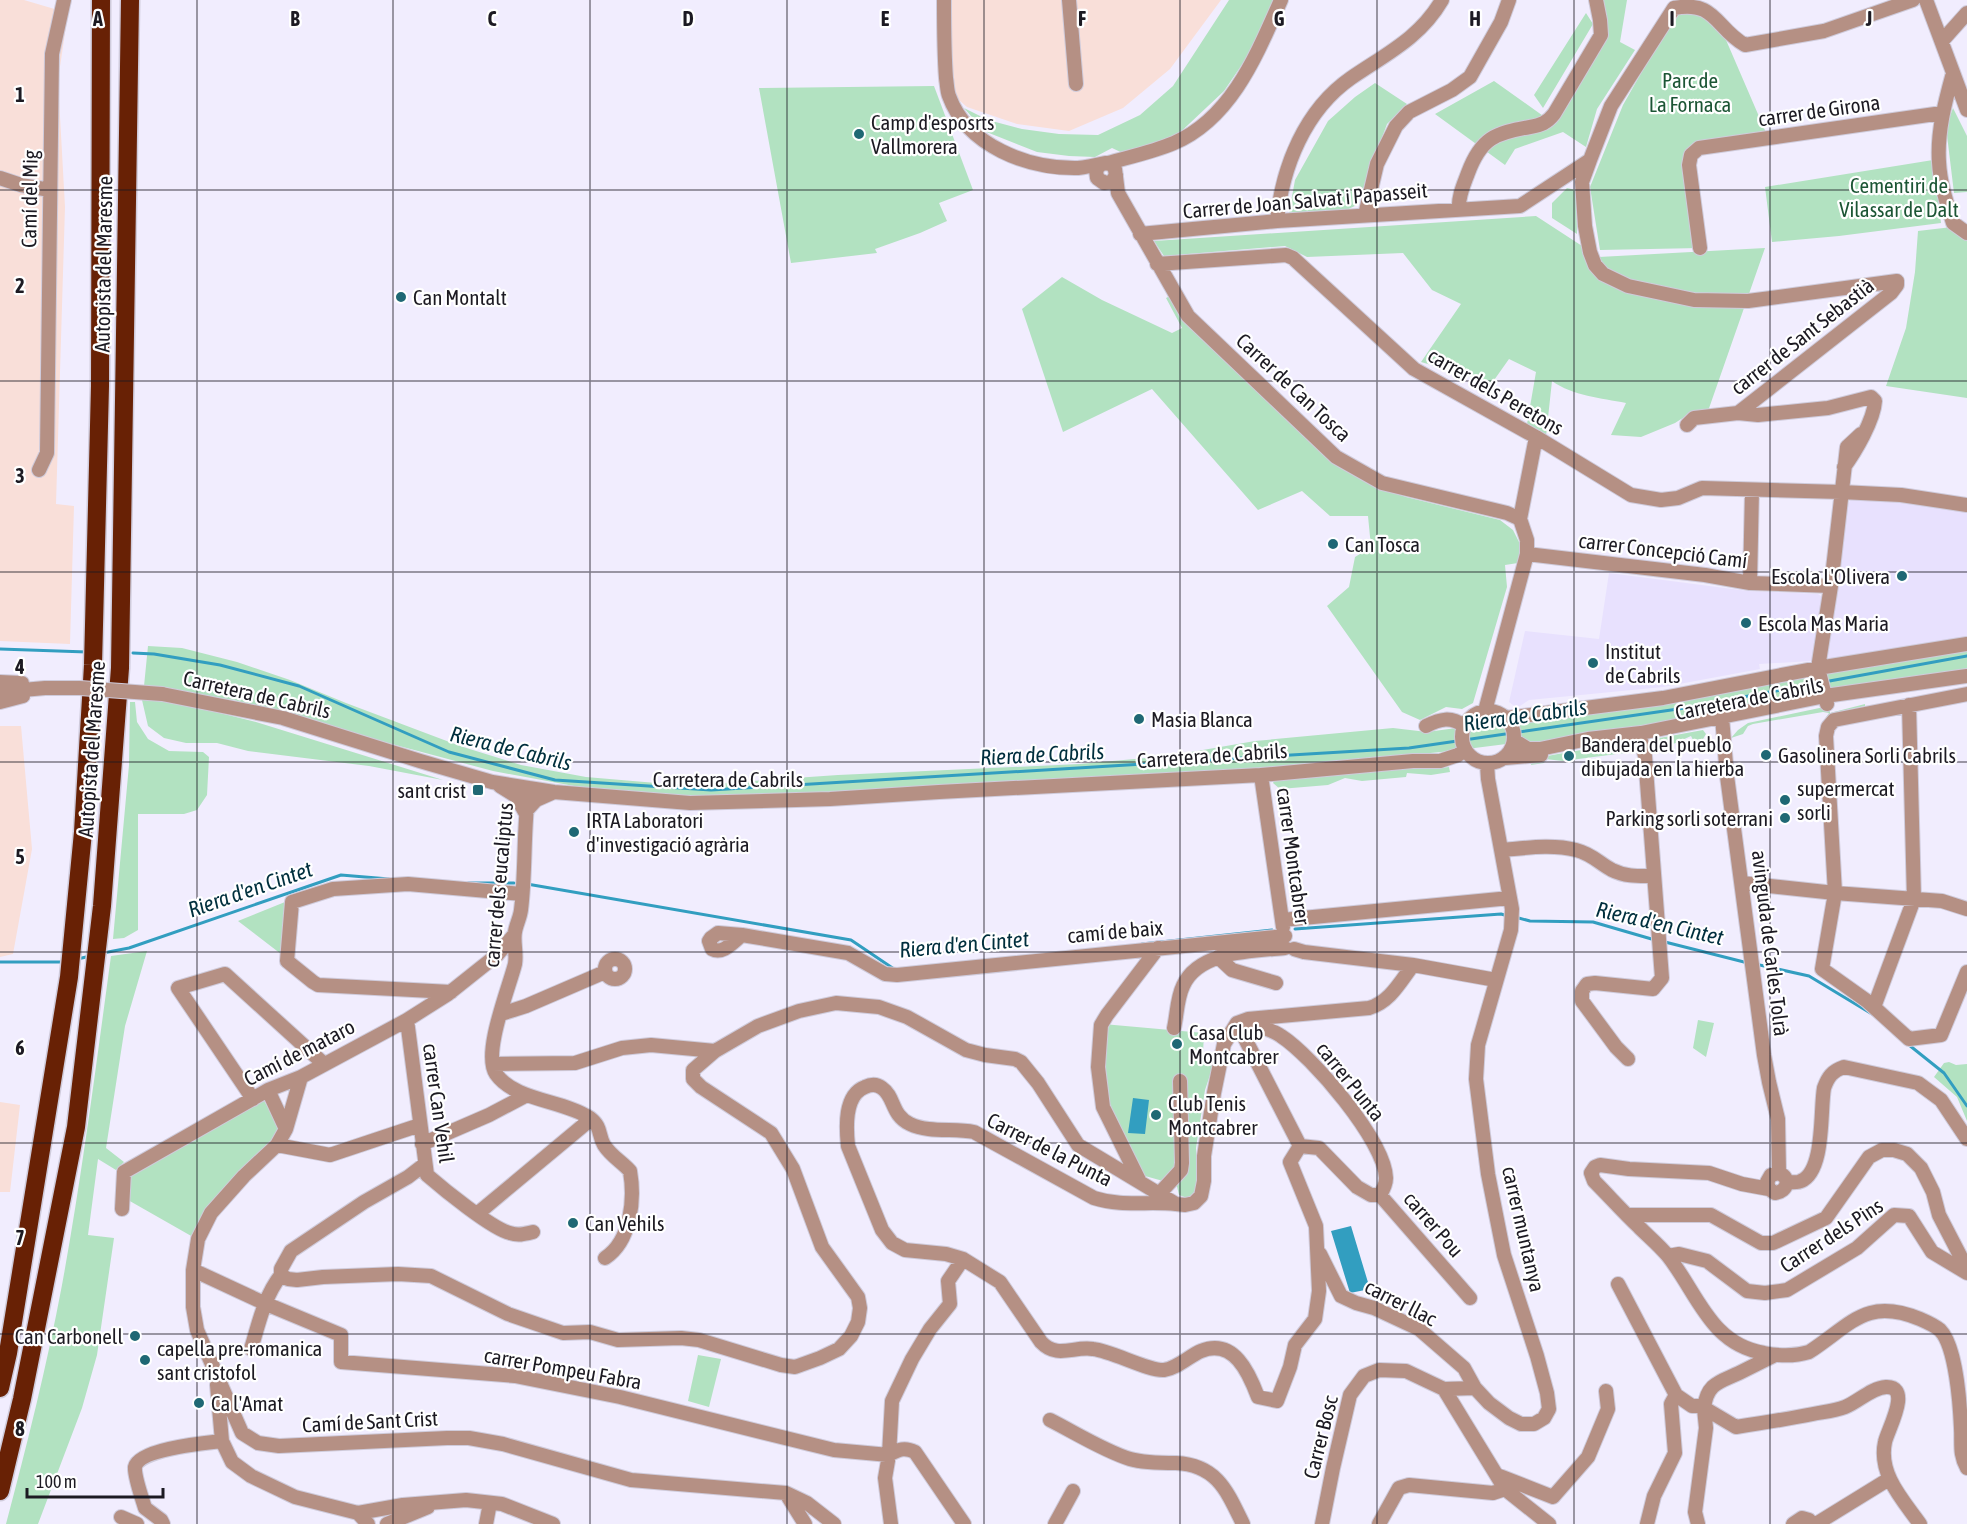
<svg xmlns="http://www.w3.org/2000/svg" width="1967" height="1524" font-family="'Asap Condensed',sans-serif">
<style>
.industrial{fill:#f9dfd9}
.built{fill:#e8e1fe}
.green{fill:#b2e2c1}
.water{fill:#329ec0}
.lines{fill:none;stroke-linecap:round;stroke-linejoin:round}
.stream{stroke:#329ec0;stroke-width:3}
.minor-casing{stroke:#cfcbdb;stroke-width:16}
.highway-casing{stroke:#cfcbdb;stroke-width:21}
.minor{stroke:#b59084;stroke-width:14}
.highway{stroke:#682105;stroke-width:18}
.minor-bridge-casing{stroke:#cfcbdb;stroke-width:16;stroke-linecap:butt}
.minor-bridge{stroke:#b59084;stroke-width:14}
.grid{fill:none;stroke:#1c1a22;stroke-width:1.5;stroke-opacity:0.55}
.poi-dot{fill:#1f6874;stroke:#fff;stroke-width:2}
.labels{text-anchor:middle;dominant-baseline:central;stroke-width:4.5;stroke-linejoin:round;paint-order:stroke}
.park-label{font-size:21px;fill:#1b5534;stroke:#fff}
.street-label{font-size:21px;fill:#1c1a22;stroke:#fff}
.poi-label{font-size:21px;fill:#1c1a22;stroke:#fff;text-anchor:start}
.water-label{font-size:22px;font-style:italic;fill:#002f3d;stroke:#fff}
.grid-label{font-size:20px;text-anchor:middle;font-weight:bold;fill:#1c1a22;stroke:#fff;stroke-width:4.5;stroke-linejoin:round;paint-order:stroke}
</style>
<rect width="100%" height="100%" fill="#f1edfe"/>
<path class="industrial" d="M0 0H24L68 13 58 80 65 207 56 504 74 506 70 644 0 641Z
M936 0H1221L1170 69 1123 108 1069 131 1017 124 967 107 938 82Z
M0 726H21L32 849 13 954 0 957Z
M0 1102 20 1105 10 1192H0Z"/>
<path class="built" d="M1852 497 1967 511V637L1831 660 1827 657 1847 506Z
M1609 573 1748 591 1818 594 1822 597V603L1818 643 1812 661 1759 664 1760 669 1663 687 1529 700 1517 708 1509 702 1525 631 1599 639Z"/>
<path class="green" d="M1229 0H1278L1262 35 1224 91 1172 140 1127 155 1112 148 1095 157 1069 156 1037 152 984 131 964 108 988 120 1022 129 1059 134 1098 135 1140 115 1173 86Z
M1601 0H1627L1620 42 1635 50 1597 109 1586 147 1563 132 1515 149 1505 165 1435 114 1494 81 1553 123 1606 35 1607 17Z
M1698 9 1723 33 1767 135 1690 149 1700 248 1600 250 1590 187 1623 105 1665 31 1680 12Z
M1586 13 1593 24 1543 108 1534 95Z
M1375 83 1407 104 1387 124 1357 205 1344 211 1289 213 1295 180 1328 121 1355 97Z
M934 86 973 190 939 203 947 221 920 233 875 249 877 253 791 263 759 88Z
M1953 108 1967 136V192L1954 193 1946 127Z
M1933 160 1941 223 1839 236 1772 242 1765 187Z
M1567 188 1576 190 1577 234 1552 218V203Z
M1536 216 1599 257 1765 248 1707 414H1689L1675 423 1641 437 1611 435 1626 403C1601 398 1573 396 1552 381L1546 436 1527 424 1536 372 1509 359 1492 383 1421 362 1461 304 1432 290 1403 253 1307 257 1285 246 1164 256 1154 241Z
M1952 227 1967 238V398L1886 386 1906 328 1915 272 1918 231Z
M1062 277 1102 300 1172 333 1182 328 1166 298 1170 296 1191 326 1273 407 1340 467 1372 485 1406 497 1500 520 1513 530 1521 546 1518 563 1505 565 1507 587 1473 703 1462 709 1446 707 1420 720 1402 712 1327 606 1349 587 1355 557 1371 547 1368 516H1330L1302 491 1258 510 1152 389 1063 432 1022 309Z
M148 646 182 648 237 662 290 680 346 703 460 746 521 765 586 777 668 784H710L838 775 1079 764 1168 756 1255 741 1393 728 1427 732 1663 700 1967 649V669L1853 686 1662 725 1539 742 1529 741 1451 751 1256 770 913 790 672 797 585 788 493 771 328 727 234 700 144 686Z
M160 698 256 722 443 780 369 766 248 751 217 743H186L164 738 148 726 142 700Z
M130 702H135L137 722 148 739 169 751 203 752 209 757 207 795 197 810 184 814H138V930L124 938 113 939 129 765Z
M1865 704V706L1833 713 1823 728V722L1829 713 1823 712 1753 724 1748 726 1743 734 1731 738 1738 730 1748 723 1829 706 1830 713Z
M1703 730 1706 734 1703 739 1693 740 1691 736 1671 745 1655 748 1651 744 1654 739Z
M1630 744 1633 745 1634 748 1632 752 1563 761 1545 759 1544 763 1531 765 1532 759C1565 752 1597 747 1630 744Z
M1449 767 1450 772 1431 775 1407 773 1406 777 1362 781 1345 778 1328 785 1280 789 1273 783 1274 781 1412 768H1440Z
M285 902 281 954 238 921Z
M147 951 125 1026 106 1148 124 1162 116 1170 98 1159 88 1235 114 1238 97 1355 82 1408 38 1524H6C27 1445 47 1365 62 1285 82 1176 96 1066 111 956Z
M1698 1020 1714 1023 1706 1057 1693 1048Z
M1103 1024 1204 1033 1203 1053 1217 1054 1205 1090 1196 1148 1198 1191 1190 1199 1179 1195 1176 1182 1163 1181 1145 1176 1106 1107Z
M1949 1062 1956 1065 1967 1064V1121L1957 1097 1934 1077 1944 1063Z
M263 1099 280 1128C269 1147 255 1158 239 1173 219 1191 203 1212 193 1237L128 1200 130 1176Z
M698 1355 721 1359 709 1407 688 1401Z"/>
<path class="water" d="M1133 1098 1149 1100 1145 1134 1128 1133Z
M1351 1226 1370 1289 1350 1293 1331 1231Z"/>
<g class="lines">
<path class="stream" d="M0 649 87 652
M133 653 154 654 220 665 299 686 449 752 555 780 711 790 1409 748 1685 708 1818 683
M1824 682 1967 656
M468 883H514
M527 884 851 940 894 969
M1515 917 1530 921 1593 922 1655 940
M1295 929 1501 914 1508 916
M1665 942 1748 963
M1142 944 1272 930
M103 953 129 948 341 875 389 879
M77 959 91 956
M0 962H64
M1755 964 1809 976 1872 1014
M1909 1045 1944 1073 1967 1106"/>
<g class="minor-casing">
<path id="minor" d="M944 0C944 26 944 52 946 78 947 84 947 91 949 96 967 146 1028 169 1078 168 1087 167 1096 165 1105 163
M1069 0 1076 84
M1926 0 1967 110
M1942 41 1967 13
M1953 73C1945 102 1937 132 1939 162 1940 183 1947 204 1953 223L1967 233
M1590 160 1582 182 1585 226 1590 252 1595 265 1603 274 1628 286 1694 300 1748 301 1897 281V285L1891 293 1738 413 1758 415 1828 408 1871 397 1875 401C1874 420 1855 452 1844 467
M1108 163C1129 157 1153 152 1174 143 1232 118 1257 54 1281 0
M1116 175 1112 182 1104 183 1097 178 1096 170 1100 165 1105 163 1111 164 1115 169 1118 193 1188 316 1336 457 1382 483 1507 513 1520 519 1527 540V554L1485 711
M0 178 21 185 50 190
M1459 209C1458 196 1464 184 1468 173 1481 138 1495 133 1530 127 1541 125 1547 123 1554 114L1601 35 1600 20 1596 0
M1365 215 1377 164 1396 126 1409 112 1452 90 1470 77 1501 22 1509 0
M1277 221C1282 167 1305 110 1351 78 1386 54 1420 38 1442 0
M1140 234 1277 221 1520 206 1590 160 1611 106 1674 8C1716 0 1715 28 1745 45L1824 31 1913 0
M1700 248 1689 165 1691 155 1699 148 1942 113
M1157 264 1286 255 1293 258 1414 369 1536 437 1631 495 1661 500 1678 498 1702 488 1841 492 1901 495 1967 505
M1687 425 1694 418 1738 413
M39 470 47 453 52 54 64 0
M1520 519 1536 437
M1527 554 1705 575 1750 583 1831 586
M1750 583 1752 490
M0 682 22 683
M0 692 45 688H80
M162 694 283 718 420 761 492 782 554 792 690 803 830 799 939 792 1261 775 1413 761H1440L1458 755 1465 750
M1967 694 1834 720 1828 727 1826 736 1835 893 1822 969 1867 1001 1909 1039 1941 1035 1967 972
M0 702 23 696
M1827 704 1818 668 1831 586 1847 447 1861 434
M1462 737a26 26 0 1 1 52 0a26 26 0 1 1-52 0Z
M1722 717 1727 776 1764 1055 1769 1082 1778 1119 1779 1173
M1506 718 1663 698 1818 668 1967 644
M1426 726C1440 719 1451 716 1464 726
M1515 741 1528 749H1540L1588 739 1641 733 1825 696 1967 676
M1505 758 1541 755
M1487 764 1488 779 1512 909 1511 930 1478 1045 1476 1079 1488 1174 1504 1255 1537 1356 1547 1393 1549 1409 1544 1418 1534 1424H1521L1509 1418 1489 1403 1475 1388 1444 1389 1505 1489 1549 1524
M1261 775 1283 927
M500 786 516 796 525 812 536 800 554 792
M529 788C523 828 526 870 521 910 520 918 516 925 515 932 513 942 517 953 515 964 509 988 482 1054 496 1074 515 1101 563 1100 590 1118 602 1127 598 1135 604 1145 611 1156 622 1162 630 1171 635 1200 631 1241 605 1258
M1502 850C1526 848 1552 844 1576 850 1592 854 1599 863 1612 870 1626 877 1639 876 1654 876
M1742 883 1835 893 1942 901 1967 909
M1282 920 1510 898
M742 935C733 942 723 955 712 949L709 941 711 938 718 933 742 935 848 953 885 974 897 975 1285 936
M1294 949 1304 952 1413 965 1496 980
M1218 957 1232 970 1276 983
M605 969a10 10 0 1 1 20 0a10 10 0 1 1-20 0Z
M451 992 318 985 313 982 287 961 292 902 333 889 408 884 522 894
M1874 1007 1914 899 1909 705
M501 1014 526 1006 605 972
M1248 1019 1251 1024C1261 1027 1273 1030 1281 1036 1312 1056 1385 1141 1386 1178 1386 1184 1383 1190 1380 1195
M407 1020 427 1175C442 1188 492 1229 510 1233 518 1236 525 1234 533 1232
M1237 1023 1300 1146 1319 1148 1357 1187 1371 1195H1380L1470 1298
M1174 1028C1177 1015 1177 998 1183 986 1198 951 1252 951 1285 948
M1628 1059 1616 1047 1582 1001V991L1587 984 1595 983 1653 989 1662 978 1645 756 1641 741
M493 1064 575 1063 622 1048 651 1045 715 1051 758 1026 799 1011 836 1003 879 1007 907 1017 966 1050 985 1055 1015 1059 1021 1062 1038 1083 1078 1145 1176 1204 1185 1205 1194 1203 1201 1196 1204 1181V1156L1214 1093 1224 1044 1237 1023 1248 1019 1369 1008C1390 1002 1400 982 1413 965
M268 1090 286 1129 277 1145 244 1176 211 1213 198 1239 193 1270V1307L197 1330 242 1433 258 1443 279 1446 447 1438H469L503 1444 631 1480 786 1493 807 1503 834 1524
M253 1099 178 988 225 974 324 1064
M286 1129 301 1077
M422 1144 489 1115 527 1095
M277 1145 330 1155 420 1125
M1140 1182 1103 1107 1098 1067 1101 1025 1107 1015 1158 948
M1787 1182C1791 1182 1798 1183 1801 1181 1825 1171 1820 1110 1824 1088 1828 1077 1832 1071 1844 1067L1918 1083 1941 1100 1967 1139
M1769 1189 1767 1182 1771 1175 1779 1173C1791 1178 1788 1191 1775 1193L1769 1189 1742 1184 1709 1173 1629 1169 1600 1165 1595 1167 1591 1173 1594 1181C1609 1196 1623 1212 1639 1227 1648 1236 1660 1246 1668 1256 1698 1294 1710 1344 1764 1353 1779 1356 1796 1356 1809 1352 1852 1324 1866 1297 1920 1319 1927 1322 1934 1325 1940 1330 1956 1346 1960 1405 1961 1428 1962 1444 1959 1454 1967 1468
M1160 1193 1181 1170 1182 1163 1180 1081
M1176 1204C1147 1201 1122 1207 1094 1198L974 1132C954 1128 929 1133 910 1124 891 1115 895 1097 882 1088 877 1084 871 1084 865 1087 844 1095 846 1127 848 1146L882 1230 892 1243 905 1250 946 1254 963 1259 1000 1282 1041 1342C1057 1359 1073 1346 1093 1349 1112 1351 1148 1371 1164 1370 1178 1368 1189 1356 1201 1351 1234 1338 1249 1373 1258 1397L1277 1401 1290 1367 1295 1345 1315 1319 1319 1291 1316 1226 1290 1162 1300 1146
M122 1209 124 1172 268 1090 301 1077 407 1020 448 994 497 955 514 935
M477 1214 591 1119
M1627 1215H1711L1761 1243H1773L1826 1218 1869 1157 1882 1150H1894L1907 1154 1921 1168 1933 1192 1939 1215 1967 1269
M1320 1254 1341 1296 1356 1303 1374 1308 1419 1329 1464 1368 1475 1388
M1668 1256 1679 1254 1707 1261 1747 1291 1765 1293 1787 1290 1857 1248 1894 1215 1909 1216 1932 1252 1967 1273
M193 1270 264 1303 341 1335V1362L515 1376 620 1397 834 1450 889 1455
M281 1275 288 1279 297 1280 323 1277 398 1274 431 1276 508 1314 563 1333 590 1332 618 1340 681 1338 699 1340 781 1365 795 1367 820 1358 839 1349 851 1336 858 1322 860 1308 858 1297 822 1247 793 1169 771 1133 701 1087 693 1079V1070L715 1051
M281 1275V1269L291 1251 364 1202 408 1177 425 1164
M1618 1284 1676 1395
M251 1349C259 1323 264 1297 281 1275
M1775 1355C1763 1361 1751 1367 1739 1373 1720 1382 1707 1383 1704 1408L1736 1427C1762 1423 1788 1419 1813 1414 1823 1412 1835 1411 1845 1407 1858 1402 1871 1388 1886 1387 1913 1386 1887 1431 1885 1442 1878 1474 1903 1500 1920 1524
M217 1385 222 1441 232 1462 251 1476 295 1497 358 1513 403 1505 466 1500 502 1504 553 1524
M1050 1420C1074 1432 1104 1451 1130 1459 1144 1463 1161 1463 1176 1463 1217 1465 1227 1491 1243 1524
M889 1455C899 1449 905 1447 915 1452L964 1524
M1497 1475 1553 1497 1588 1457 1608 1409 1606 1391
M787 1495 805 1524
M358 1513 368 1524
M121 1517 137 1524
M163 1524 161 1520 145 1508C142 1498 134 1476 135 1467 139 1449 205 1443 222 1441
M387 1524 428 1507
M486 1524 490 1503
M891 1524 885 1478 889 1455 892 1401 912 1359 930 1329 950 1304 948 1281 963 1259
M1055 1524 1073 1491
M1322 1524 1333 1468 1350 1395 1364 1376 1379 1370 1406 1371 1444 1389
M1379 1524 1399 1488 1409 1485 1493 1493 1505 1489
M1647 1524 1654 1496 1675 1453 1671 1404 1676 1395 1692 1406H1700L1704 1408 1706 1428 1695 1512 1698 1524
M1793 1524 1802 1518 1809 1520 1812 1524
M1816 1524 1889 1479"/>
</g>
<g class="highway-casing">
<path id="highway" d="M0 1388 8 1353 69 977 83 832 93 665 100 386 101 0
M0 1491 22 1399 76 1127 102 906 120 668 130 0"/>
</g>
<use href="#minor" class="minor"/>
<use href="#highway" class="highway"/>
<g class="minor-bridge-casing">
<path id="minor-bridge" d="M80 688 162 694"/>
</g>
<use href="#minor-bridge" class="minor-bridge"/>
</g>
<path class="grid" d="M197 0V1524M393 0V1524M590 0V1524M787 0V1524M984 0V1524M1180 0V1524M1377 0V1524M1574 0V1524M1770 0V1524M0 190H1967M0 381H1967M0 572H1967M0 762H1967M0 952H1967M0 1143H1967M0 1334H1967"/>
<g class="poi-dot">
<circle cx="859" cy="134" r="6"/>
<circle cx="401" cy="297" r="6"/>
<circle cx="1333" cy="544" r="6"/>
<circle cx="1902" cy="576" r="6"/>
<circle cx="1746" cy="623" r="6"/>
<circle cx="1593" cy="663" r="6"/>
<circle cx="1139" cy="719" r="6"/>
<circle cx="1766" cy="755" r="6"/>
<circle cx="1569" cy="756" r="6"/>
<rect x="472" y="784" width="12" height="12" rx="3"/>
<circle cx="1785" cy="800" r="6"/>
<circle cx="1785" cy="818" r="6"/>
<circle cx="574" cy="832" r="6"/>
<circle cx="1177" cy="1044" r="6"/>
<circle cx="1156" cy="1115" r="6"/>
<circle cx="573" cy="1223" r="6"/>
<circle cx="135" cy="1336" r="6"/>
<circle cx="145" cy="1360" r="6"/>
<circle cx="199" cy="1403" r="6"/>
</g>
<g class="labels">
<g class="park-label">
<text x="1690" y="80">Parc de<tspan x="1690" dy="24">La Fornaca</tspan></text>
<text x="1899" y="185">Cementiri de<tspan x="1899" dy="24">Vilassar de Dalt</tspan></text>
</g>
<g class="street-label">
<text transform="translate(1819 110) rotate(-8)">carrer de Girona</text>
<text transform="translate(29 199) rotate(-89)">Camí del Mig</text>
<text transform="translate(1305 200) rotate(-5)">Carrer de Joan Salvat i Papasseit</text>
<text transform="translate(103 264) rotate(-89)">Autopista del Maresme</text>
<text transform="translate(1802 336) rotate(-38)">carrer de Sant Sebastià</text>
<text transform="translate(1294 387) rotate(43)">Carrer de Can Tosca</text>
<text transform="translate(1496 391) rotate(30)">carrer dels Peretons</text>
<text transform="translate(1663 550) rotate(7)">carrer Concepció Camí</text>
<text transform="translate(257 694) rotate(13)">Carretera de Cabrils</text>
<text transform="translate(1749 698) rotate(-11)">Carretera de Cabrils</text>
<text transform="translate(91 749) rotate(-86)">Autopista del Maresme</text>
<text transform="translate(1212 755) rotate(-4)">Carretera de Cabrils</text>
<text x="728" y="779">Carretera de Cabrils</text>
<text transform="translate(1294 856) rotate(82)">carrer Montcabrer</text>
<text transform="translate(498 885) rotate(-85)">carrer dels eucaliptus</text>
<text transform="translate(1115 931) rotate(-5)">camí de baix</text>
<text transform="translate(1771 943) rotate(83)">avinguda de Carles Tolrà</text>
<text transform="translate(299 1052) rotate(-27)">Camí de mataro</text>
<text transform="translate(1351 1081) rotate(51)">carrer Punta</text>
<text transform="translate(439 1103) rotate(82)">carrer Can Vehil</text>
<text transform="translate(1050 1149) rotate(27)">Carrer de la Punta</text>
<text transform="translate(1434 1224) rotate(49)">carrer Pou</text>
<text transform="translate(1524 1229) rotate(77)">carrer muntanya</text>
<text transform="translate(1831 1235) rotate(-33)">Carrer dels Pins</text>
<text transform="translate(1401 1302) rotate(27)">carrer llac</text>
<text transform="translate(563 1368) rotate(10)">carrer Pompeu Fabra</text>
<text transform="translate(370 1421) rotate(-3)">Camí de Sant Crist</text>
<text transform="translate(1320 1437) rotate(-76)">Carrer Bosc</text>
</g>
<g class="poi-label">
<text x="871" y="122">Camp d'esposrts<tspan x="871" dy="24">Vallmorera</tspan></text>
<text x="413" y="297">Can Montalt</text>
<text x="1345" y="544">Can Tosca</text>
<text x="1890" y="576" text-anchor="end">Escola L'Olivera</text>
<text x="1758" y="623">Escola Mas Maria</text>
<text x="1605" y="651">Institut<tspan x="1605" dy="24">de Cabrils</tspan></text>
<text x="1151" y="719">Masia Blanca</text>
<text x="1581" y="744">Bandera del pueblo<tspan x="1581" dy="24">dibujada en la hierba</tspan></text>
<text x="1778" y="755">Gasolinera Sorli Cabrils</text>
<text x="1797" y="788">supermercat<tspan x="1797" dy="24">sorli</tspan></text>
<text x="466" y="790" text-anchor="end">sant crist</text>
<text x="1773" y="818" text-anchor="end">Parking sorli soterrani</text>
<text x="586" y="820">IRTA Laboratori<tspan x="586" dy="24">d'investigació agrària</tspan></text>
<text x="1189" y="1032">Casa Club<tspan x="1189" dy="24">Montcabrer</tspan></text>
<text x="1168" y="1103">Club Tenis<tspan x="1168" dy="24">Montcabrer</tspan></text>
<text x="585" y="1223">Can Vehils</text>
<text x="123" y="1336" text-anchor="end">Can Carbonell</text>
<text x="157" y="1348">capella pre-romanica<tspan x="157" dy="24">sant cristofol</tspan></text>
<text x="211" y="1403">Ca l'Amat</text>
</g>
<g class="water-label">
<text transform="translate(1525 715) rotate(-8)">Riera de Cabrils</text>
<text transform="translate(511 748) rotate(14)">Riera de Cabrils</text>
<text transform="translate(1042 754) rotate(-3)">Riera de Cabrils</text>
<text transform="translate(250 889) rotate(-19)">Riera d'en Cintet</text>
<text transform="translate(1660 923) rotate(13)">Riera d'en Cintet</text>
<text transform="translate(964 944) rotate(-5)">Riera d'en Cintet</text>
</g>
</g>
<g class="grid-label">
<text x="98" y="26">A</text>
<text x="295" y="26">B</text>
<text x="492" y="26">C</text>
<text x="688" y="26">D</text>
<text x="885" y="26">E</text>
<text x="1082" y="26">F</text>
<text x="1279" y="26">G</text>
<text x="1475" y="26">H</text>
<text x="1672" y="26">I</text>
<text x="1869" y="26">J</text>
<text x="20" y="102">1</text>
<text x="20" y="293">2</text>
<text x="20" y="483">3</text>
<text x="20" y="674">4</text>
<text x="20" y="864">5</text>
<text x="20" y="1055">6</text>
<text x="20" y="1245">7</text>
<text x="20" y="1436">8</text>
</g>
<path d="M27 1488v9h136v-9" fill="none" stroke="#1c1a22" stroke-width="3"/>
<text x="36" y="1488" font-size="18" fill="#1c1a22" stroke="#ffffff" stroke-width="4.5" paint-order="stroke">100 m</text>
</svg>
